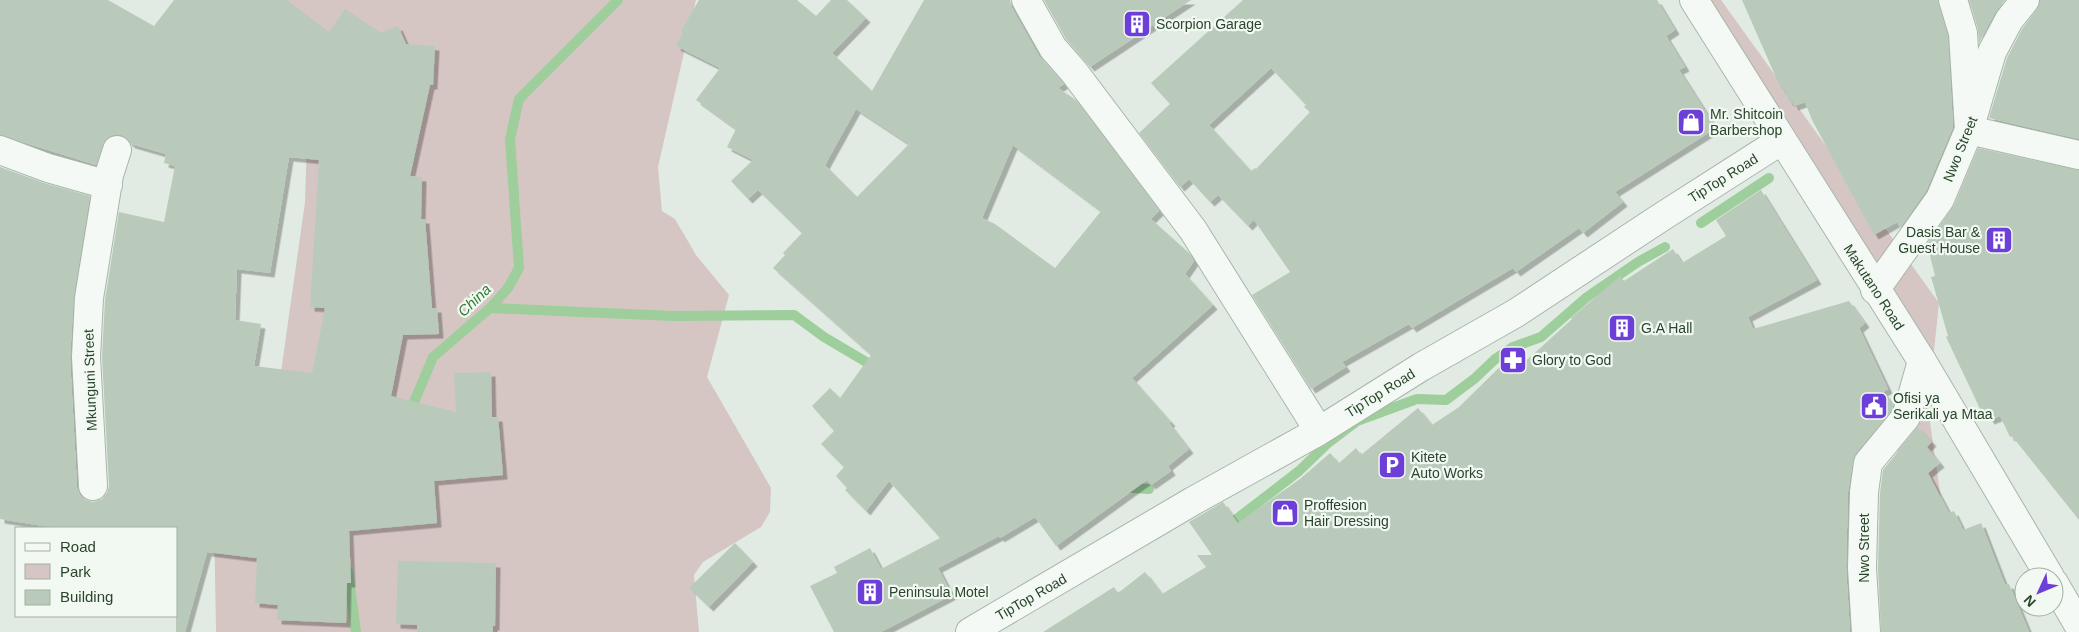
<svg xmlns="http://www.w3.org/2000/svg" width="2079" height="632" font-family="Arial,sans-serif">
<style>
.green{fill:#d6c6c3}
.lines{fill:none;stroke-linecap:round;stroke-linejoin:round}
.stream{stroke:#9dce9b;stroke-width:10}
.building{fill:#b9caba;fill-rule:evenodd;filter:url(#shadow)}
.minor-casing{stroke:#a7b6a8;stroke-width:30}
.tertiary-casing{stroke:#a7b6a8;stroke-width:30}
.minor{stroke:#f5f9f6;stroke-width:28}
.tertiary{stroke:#f5f9f6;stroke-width:28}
.labels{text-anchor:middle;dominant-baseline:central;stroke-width:4.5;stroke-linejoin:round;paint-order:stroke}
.poi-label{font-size:14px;fill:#29452b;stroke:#f2f8f2;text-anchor:start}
.street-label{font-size:14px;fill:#29452b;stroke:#f2f8f2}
.water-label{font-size:15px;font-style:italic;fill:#307c2f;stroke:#f2f8f2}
</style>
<defs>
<filter id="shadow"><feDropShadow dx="4.5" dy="4.5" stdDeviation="0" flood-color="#0004"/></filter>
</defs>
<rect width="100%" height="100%" fill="#e2ebe3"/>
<path class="green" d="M210 0H696L658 167 662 211 675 219 696 255 729 295 707 377 771 488 770 512 761 527 703 562 694 575 699 632H216L214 515 280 379 305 202 308 112Z
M1693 0H1721L1939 303 1928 408 1960 632 1891 469 1914 407 1923 375Z"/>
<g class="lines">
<path class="stream" d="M1701 223 1769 178
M490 308 673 316 794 315 824 337 878 369
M409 414 433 357 490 308 508 288 519 268 510 139 519 99 618 0
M1124 483 1132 488 1149 489
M1225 528 1299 471 1328 443 1357 421 1417 399 1446 400 1474 379 1494 360 1513 347 1541 337 1587 297 1638 262 1665 247
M348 571 356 632"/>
</g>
<path class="building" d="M0 0H108L154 26 174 0H287L329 32 345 9 381 33 398 26 406 44 435 46 433 85H430L410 176 422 177 421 219H425L432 308H437L439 334 403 335 391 396 456 412 454 373 491 372 492 417H498L503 475 434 481 437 523 349 531 351 583H347L346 623 277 620 278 605 255 603 257 558 207 552 185 632H176V528H56L0 519V167L44 183 90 196 74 295 70 358 77 487 80 495 86 500 93 502 102 499 107 493 109 486 102 357 105 300 119 212 164 222 175 166 164 163 166 154 131 144 121 135H113L106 139 96 165 0 135ZM289 157 319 160 310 307 325 308 312 373 254 366 261 324 235 320 237 269 270 273Z
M699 0H797L816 16 831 0H847L866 18 832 53 872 91 924 0H1010L1012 8 1039 56 1064 84 1058 88 1076 100 1159 211 1151 219 1189 253 1194 261 1185 274 1213 305 1132 378 1171 422 1169 423 1189 449 1168 466 1171 471 1151 485 1147 480 1056 546 1035 517 1000 538 999 536 938 568 952 595 881 632H834L810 586 837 573 834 567 870 548 881 569 940 538 889 481 866 511 845 490 847 488 836 476 844 467 821 444 834 431 812 406 830 388 840 398 871 355 773 268 785 255 783 253 802 233 758 190 748 199 731 181 753 160 727 147 736 129 696 100 720 68 676 46 683 33 681 31ZM856 109 909 144 857 197 825 165ZM1013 145 1101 211 1055 268 995 224 982 218Z
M1044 0H1191L1090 67 1066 39Z
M1243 0H1657L1675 30 1666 36 1685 67 1679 70 1716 128 1615 192 1623 202 1583 233 1579 228 1516 272 1513 268 1412 328 1409 324 1342 362 1346 367 1311 389 1252 295 1290 272 1254 220 1248 226 1218 195 1210 202 1189 179 1180 187 1139 133 1170 104 1151 83ZM1271 68 1306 105 1304 107 1310 112 1256 169 1255 168 1251 171 1209 125Z
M1742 0H1938L1948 36 1953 127 1926 191 1900 228 1897 222 1874 235 1812 120 1805 102 1794 106 1792 101 1789 102 1784 89 1782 91Z
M1969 0H2005L1995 13 1979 43 1978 29Z
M2040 0H2079V139L1989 118 2007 58 2022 29 2037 9Z
M1978 148 2079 170V520L2012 436 2010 437 2000 416 1990 420 1984 409 1981 411 1946 337 1948 336 1931 277 1935 276 1927 244 1954 205Z
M1761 190 1817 280 1748 317 1753 329 1849 301 1865 323 1859 328 1888 389 1883 392 1894 403 1892 410 1856 453 1853 461 1848 492 1846 568 1850 632H1043L1114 587 1118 593 1145 572 1162 594 1206 567 1197 555H1212L1189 522 1223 502 1238 523 1300 479 1330 453 1339 463 1356 448 1361 455 1418 408 1432 425 1459 407 1517 350 1527 360 1572 319 1571 318 1620 276 1624 281 1673 249 1682 263 1726 236 1716 220Z
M1918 427 1932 442 1927 447 1940 463 1928 473 1949 513 1954 511 1963 530 1981 523 2005 585 2009 584 2029 632H1881L1878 568 1880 493 1883 470Z
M735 543 753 562 709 607 689 588Z
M398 561 496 563 495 626H493V632H417V625L396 624Z"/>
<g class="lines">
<g class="minor-casing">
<path id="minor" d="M1026 0 1053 48 1074 72 1193 230 1319 431
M1953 0 1963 33 1969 130 2079 155
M0 150 48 168 108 185
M1875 290 1940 199 1969 130 1992 52 2009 20 2025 0
M93 486 86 357 89 298 109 175 117 150
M970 632 1193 501 1319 431 1421 367 1516 313 1660 218 1782 140
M1866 632 1862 568 1864 492 1868 463 1906 417 1922 361"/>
</g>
<g class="tertiary-casing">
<path id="tertiary" d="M1694 0 1922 361 2050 577
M2054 583 2079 626"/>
</g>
<use href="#minor" class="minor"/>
<use href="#tertiary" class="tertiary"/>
</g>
<defs>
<g id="building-square" transform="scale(1.4375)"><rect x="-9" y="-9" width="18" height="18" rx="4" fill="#6c3fd8" stroke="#f2f8f2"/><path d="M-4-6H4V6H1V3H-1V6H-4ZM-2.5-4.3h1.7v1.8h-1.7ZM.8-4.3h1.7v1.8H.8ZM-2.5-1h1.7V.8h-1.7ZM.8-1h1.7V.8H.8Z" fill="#fff"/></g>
<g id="shop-square" transform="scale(1.4375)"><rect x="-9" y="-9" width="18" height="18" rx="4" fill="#6c3fd8" stroke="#f2f8f2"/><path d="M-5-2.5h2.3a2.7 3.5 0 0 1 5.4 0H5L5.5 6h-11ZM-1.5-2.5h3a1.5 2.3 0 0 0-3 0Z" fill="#fff"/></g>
<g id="pharmacy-square" transform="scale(1.4375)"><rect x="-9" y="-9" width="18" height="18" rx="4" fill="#6c3fd8" stroke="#f2f8f2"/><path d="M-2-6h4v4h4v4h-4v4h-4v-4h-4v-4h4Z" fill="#fff"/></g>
<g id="civic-square" transform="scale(1.4375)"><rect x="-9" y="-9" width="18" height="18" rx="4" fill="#6c3fd8" stroke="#f2f8f2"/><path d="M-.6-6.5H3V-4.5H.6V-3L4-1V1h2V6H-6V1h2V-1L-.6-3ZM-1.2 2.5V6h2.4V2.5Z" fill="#fff"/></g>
<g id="parking-square" transform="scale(1.4375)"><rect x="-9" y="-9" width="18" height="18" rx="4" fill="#6c3fd8" stroke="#f2f8f2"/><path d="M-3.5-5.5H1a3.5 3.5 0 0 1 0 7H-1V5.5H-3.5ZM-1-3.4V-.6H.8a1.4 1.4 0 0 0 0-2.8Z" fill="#fff"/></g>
</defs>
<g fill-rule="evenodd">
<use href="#building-square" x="1137" y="24"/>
<use href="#shop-square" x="1691" y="122"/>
<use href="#building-square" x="1999" y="240"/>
<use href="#building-square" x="1622" y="328"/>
<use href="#pharmacy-square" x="1513" y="360"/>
<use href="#civic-square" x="1874" y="406"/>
<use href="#parking-square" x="1392" y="465"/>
<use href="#shop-square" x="1285" y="513"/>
<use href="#building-square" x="870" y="592"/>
</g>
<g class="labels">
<g class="poi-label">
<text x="1156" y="24">Scorpion Garage</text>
<text x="1710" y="114">Mr. Shitcoin<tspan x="1710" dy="16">Barbershop</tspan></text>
<text x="1980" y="232" text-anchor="end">Dasis Bar &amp;<tspan x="1980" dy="16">Guest House</tspan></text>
<text x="1641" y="328">G.A Hall</text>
<text x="1532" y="360">Glory to God</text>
<text x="1893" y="398">Ofisi ya<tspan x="1893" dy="16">Serikali ya Mtaa</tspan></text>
<text x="1411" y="457">Kitete<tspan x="1411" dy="16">Auto Works</tspan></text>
<text x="1304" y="505">Proffesion<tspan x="1304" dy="16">Hair Dressing</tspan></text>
<text x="889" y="592">Peninsula Motel</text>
</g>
<g class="street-label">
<text transform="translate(1960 149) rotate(-68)">Nwo Street</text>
<text transform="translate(1723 178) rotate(-32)">TipTop Road</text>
<text transform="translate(1874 287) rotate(57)">Makutano Road</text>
<text transform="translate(90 380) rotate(-92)">Mkunguni Street</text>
<text transform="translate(1380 393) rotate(-32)">TipTop Road</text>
<text transform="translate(1864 548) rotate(-90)">Nwo Street</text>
<text transform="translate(1031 597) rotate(-30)">TipTop Road</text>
</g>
<g class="water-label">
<text transform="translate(474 300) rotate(-44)">China</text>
</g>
</g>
<rect x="15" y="527" width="162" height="90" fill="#f2f8f2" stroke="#a2b0a2"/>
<rect x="25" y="543" width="25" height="8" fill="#f5f9f6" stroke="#a2b0a2"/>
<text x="60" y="552" font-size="15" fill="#29452b">Road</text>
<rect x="25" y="564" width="25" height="15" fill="#d6c6c3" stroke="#a2b0a2"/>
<text x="60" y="577" font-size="15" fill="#29452b">Park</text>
<rect x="25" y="590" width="25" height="15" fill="#b9caba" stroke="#a2b0a2"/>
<text x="60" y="602" font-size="15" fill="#29452b">Building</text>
<g transform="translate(2039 592) rotate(226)"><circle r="24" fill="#f2f8f2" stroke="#a2b0a2"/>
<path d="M0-4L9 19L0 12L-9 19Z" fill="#6c3fd8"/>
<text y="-8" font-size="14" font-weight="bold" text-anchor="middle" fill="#29452b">N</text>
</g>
</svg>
